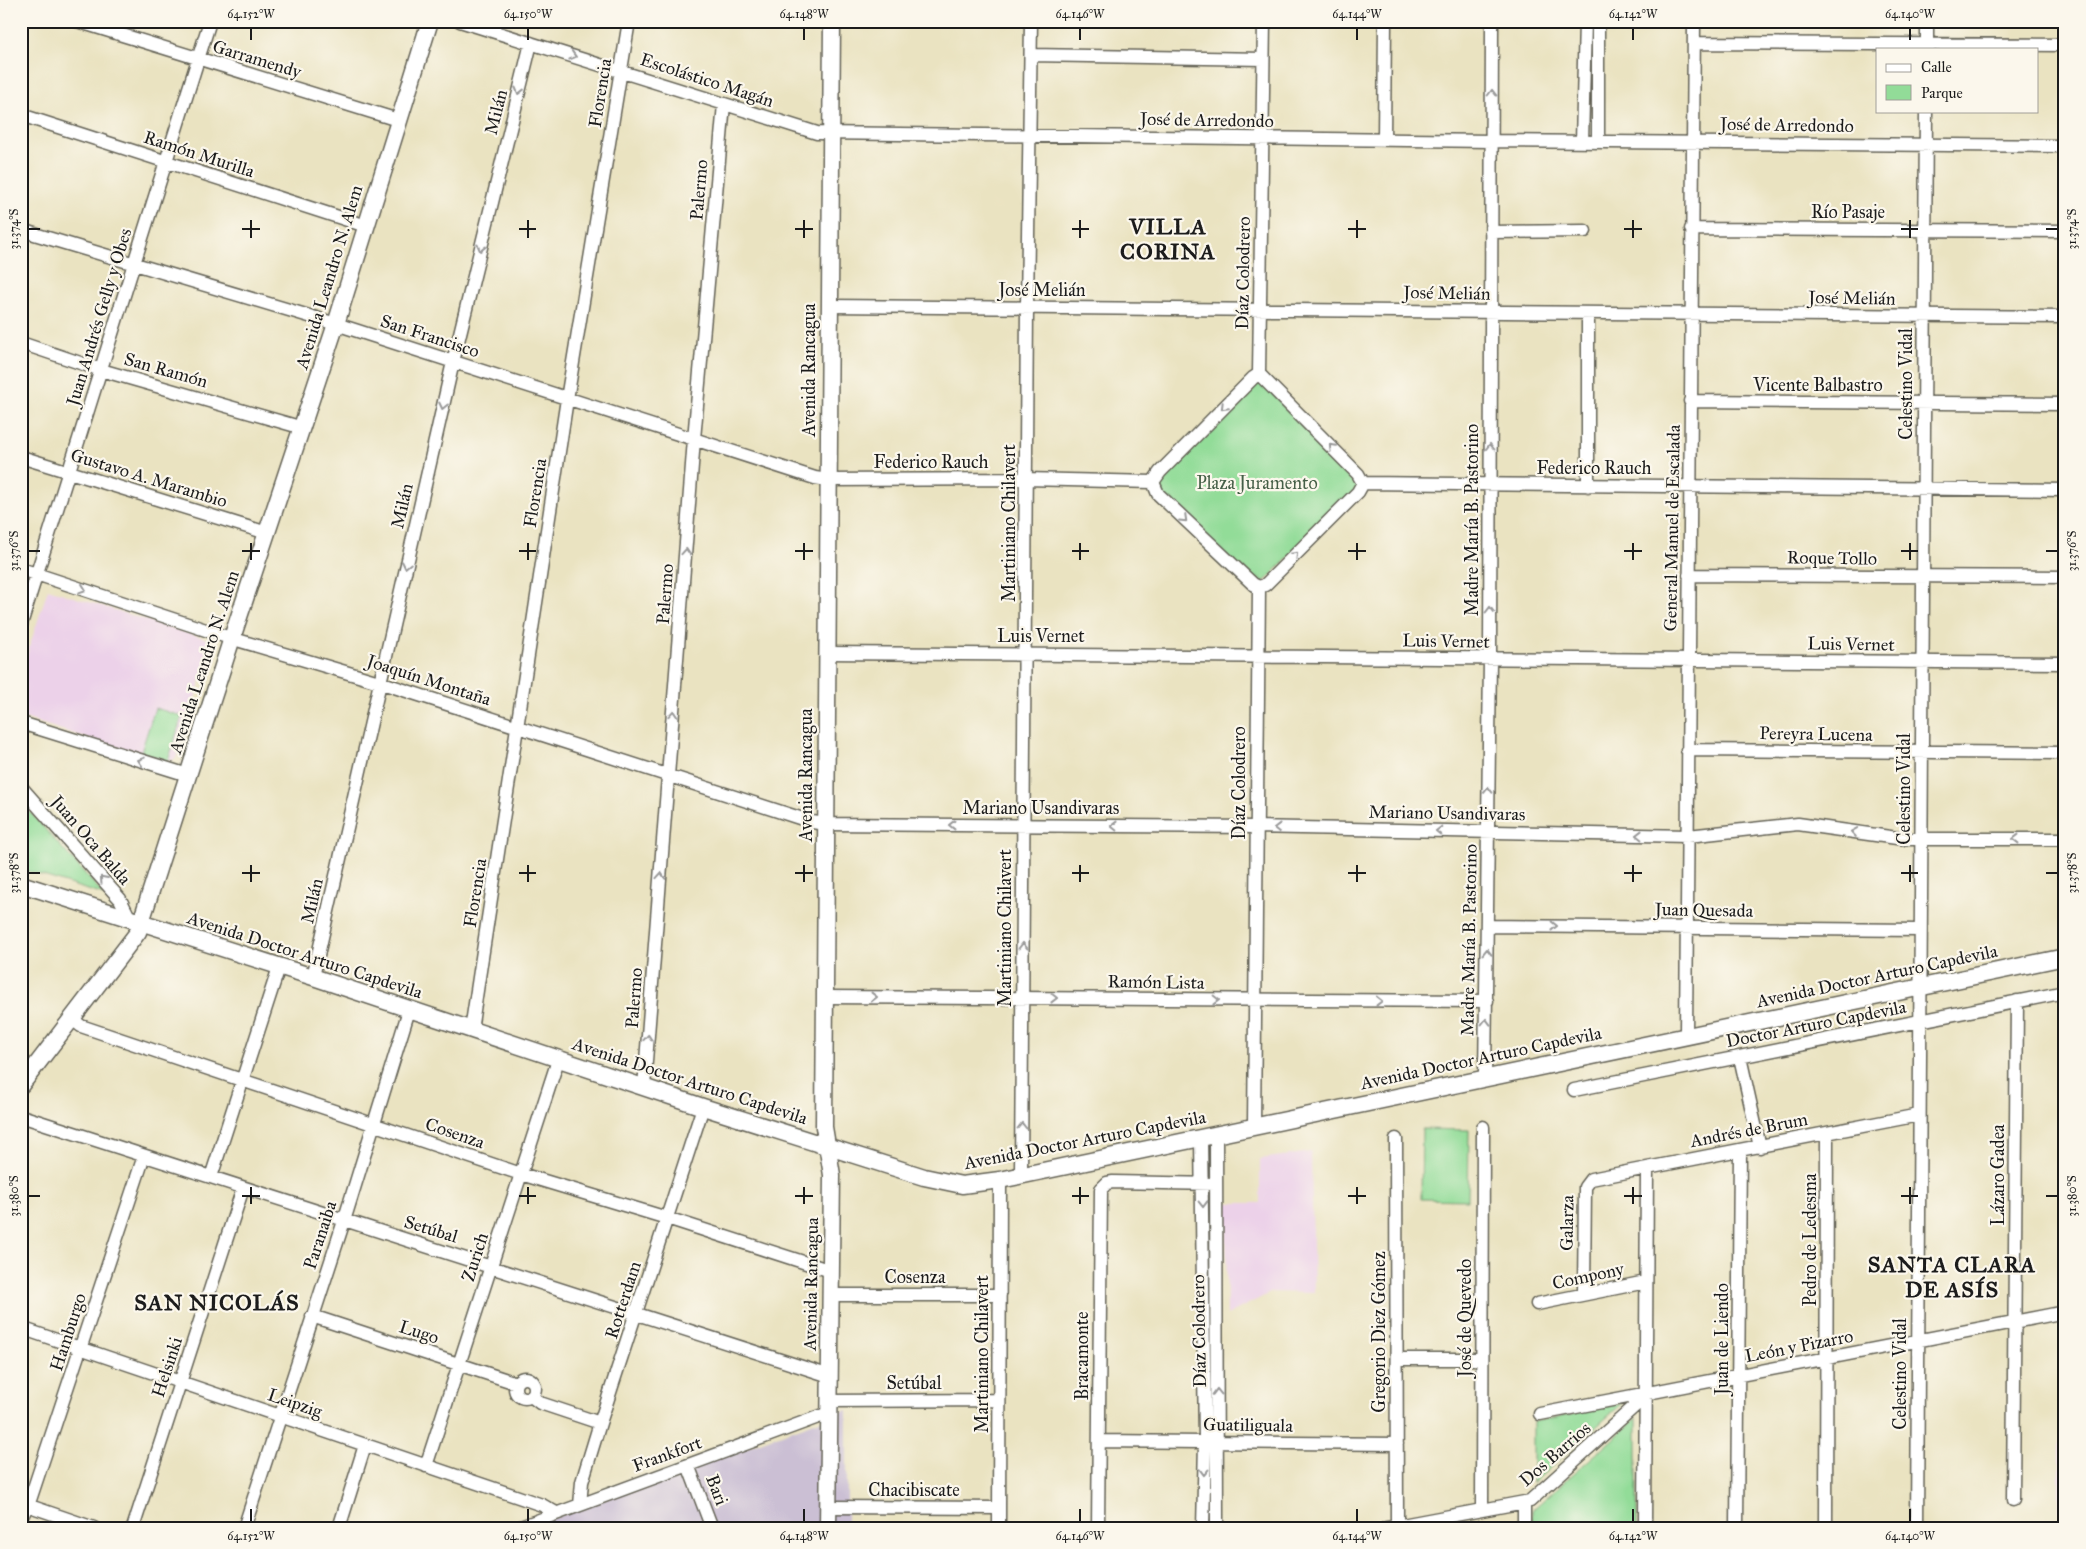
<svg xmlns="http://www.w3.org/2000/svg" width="2086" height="1549" font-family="'IM FELL Great Primer',serif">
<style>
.built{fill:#ecd1e9}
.industrial{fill:#cbbfd4}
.green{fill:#92dc98;stroke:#577c5a}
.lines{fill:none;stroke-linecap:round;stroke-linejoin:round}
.minor-casing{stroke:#646256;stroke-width:15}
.major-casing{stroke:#646256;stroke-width:19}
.minor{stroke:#fff;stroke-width:12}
.major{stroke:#fff;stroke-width:16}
.oneway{stroke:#999}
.ticks{fill:none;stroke:#1c1c1c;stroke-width:2}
.labels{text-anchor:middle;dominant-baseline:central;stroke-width:4.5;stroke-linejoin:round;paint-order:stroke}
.street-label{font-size:18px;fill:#1c1c1c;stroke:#fbf7ec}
.park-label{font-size:18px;fill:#455f47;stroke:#fbf7ec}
.district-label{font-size:22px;font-weight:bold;letter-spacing:1px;fill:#1c1c1c;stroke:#fbf7ec}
.neatline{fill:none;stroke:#1c1c1c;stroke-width:2}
.ticks-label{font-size:12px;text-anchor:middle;fill:#1c1c1c}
</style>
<rect width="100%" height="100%" fill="#fbf7ec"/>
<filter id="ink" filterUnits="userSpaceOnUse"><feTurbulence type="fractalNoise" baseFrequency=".02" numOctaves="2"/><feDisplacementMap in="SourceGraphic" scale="10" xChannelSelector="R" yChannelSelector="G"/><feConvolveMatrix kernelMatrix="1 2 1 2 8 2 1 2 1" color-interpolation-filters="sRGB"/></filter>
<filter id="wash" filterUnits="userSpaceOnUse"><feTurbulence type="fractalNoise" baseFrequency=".0096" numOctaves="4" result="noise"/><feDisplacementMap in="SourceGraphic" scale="20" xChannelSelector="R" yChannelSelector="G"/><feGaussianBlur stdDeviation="1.12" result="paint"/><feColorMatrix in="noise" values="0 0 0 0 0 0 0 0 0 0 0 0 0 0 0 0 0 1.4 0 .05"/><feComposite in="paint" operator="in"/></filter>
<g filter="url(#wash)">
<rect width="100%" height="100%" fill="#eae3c1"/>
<path class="built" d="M48 589 213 641 176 758 166 763 21 717V673Z
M1311 1152 1314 1293 1272 1292 1227 1315 1226 1203H1260V1159Z
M2065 1441V1528H2059V1442Z"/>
<path class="industrial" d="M847 1410V1528H527Z"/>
<path class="green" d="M1259 374 1363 483 1259 587 1158 494 1160 472Z
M155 708 182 716 168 761 141 752Z
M21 802 104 895 21 869Z
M1422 1129 1469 1130 1468 1200 1421 1199Z
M1623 1403 1533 1483V1422Z
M1637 1418V1528H1532V1510Z"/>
</g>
<g filter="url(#ink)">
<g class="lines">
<g class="minor-casing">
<path id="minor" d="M77 21 398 120
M460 21 817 133 1492 141 2065 146
M1596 21 1598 26V142
M1694 43 2065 45
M1927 49V21
M1031 55 1263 59
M21 115 360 224H366
M1384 140 1385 21
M1582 142 1585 21
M1691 229 2065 231
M21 230 336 324 815 478 828 480 1026 479 1153 482
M1491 232 1585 231
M829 306 2065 317
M21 343 101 370 303 428
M1259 374 1264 21
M1259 374 1358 474 1363 483
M1690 401 2065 404
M21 457 267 533
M1153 482 1160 472 1253 378 1259 374
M1153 482 1158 494 1253 584 1259 587
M1363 483 2065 490
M1588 486V313
M21 569 227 637 379 682 812 822 826 824 1256 827 1688 836 1798 824 1904 839H2065
M1689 575 2065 577
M1259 587 1265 585 1358 492 1363 483
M21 624 210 21
M826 653 2065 663
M21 723 188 775
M1687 750 2065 753
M21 787 120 899 130 919
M1487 926 1920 930
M313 977 453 362 531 43
M825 997 1487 1001
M71 1018 81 1026 521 1174 667 1218 831 1271
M471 1030 567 399 629 21
M1686 1035 1694 21
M1740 1057 1760 1147
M1485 1078 1490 659 1492 21
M644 1087 694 439 724 104
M1574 1090 2065 992
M21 1116 830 1376
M1254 1126 1259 587
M1216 1134 1217 1528
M1201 1138 1205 1442 1203 1528
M1396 1139 1397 1526
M1021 1174 1027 307 1031 21
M211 1177 279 967
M1584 1294 1585 1187 1591 1179 1919 1115
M831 1295H1000
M1537 1304 1646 1282
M312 1316 516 1383
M21 1328 542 1505 556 1513
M1397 1359H1482
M515 1388a10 10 0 1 1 20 0a10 10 0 1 1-20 0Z
M531 1396 540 1403 600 1423
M829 1401 999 1400
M1540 1414 2065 1312
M1099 1441 1397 1444
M688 1465 712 1528
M426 1466 558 1060
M2013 1500 2017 1001
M21 1503 94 1528
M580 1505 582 1482 600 1423 703 1107
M829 1507 999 1508
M1482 1510 1483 1127
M21 1518 29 1503 144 1156
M133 1528 243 1188
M244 1528 344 1221 409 1010
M339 1528 365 1445
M518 1528 829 1413
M999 1528 1000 1180
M1098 1528 1101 1189 1107 1183 1113 1182 1215 1184
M1386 1528 1530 1501 1646 1396
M1524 1528V1503
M1645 1528 1647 1168
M1737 1528 1740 1150
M1826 1528 1827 1133
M1917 1528 1926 111"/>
</g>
<g class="major-casing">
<path id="major" d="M21 884 313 977 703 1107 924 1177 962 1185 1000 1180 2065 957
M21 1085 138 932 141 922 232 638 336 324 430 21
M828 1528 832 1175 824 1127 832 21"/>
</g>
<use href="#minor" class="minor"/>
<use href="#major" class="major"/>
</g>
<defs><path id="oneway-chevron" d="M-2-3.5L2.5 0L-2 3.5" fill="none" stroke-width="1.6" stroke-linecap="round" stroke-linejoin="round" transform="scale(1.25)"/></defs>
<g class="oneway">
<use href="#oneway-chevron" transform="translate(573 56) rotate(17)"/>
<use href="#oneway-chevron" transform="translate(519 91) rotate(104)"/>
<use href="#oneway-chevron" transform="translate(1492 93) rotate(-90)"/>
<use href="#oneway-chevron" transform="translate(481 248) rotate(104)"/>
<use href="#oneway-chevron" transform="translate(443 406) rotate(103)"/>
<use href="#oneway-chevron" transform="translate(1224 407) rotate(135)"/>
<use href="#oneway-chevron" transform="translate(1332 447) rotate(-134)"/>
<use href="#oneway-chevron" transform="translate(1490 447) rotate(-90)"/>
<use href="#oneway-chevron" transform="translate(1184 519) rotate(44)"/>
<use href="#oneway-chevron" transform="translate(686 552) rotate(-86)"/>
<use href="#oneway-chevron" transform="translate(1295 555) rotate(-45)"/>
<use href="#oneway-chevron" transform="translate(406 565) rotate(103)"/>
<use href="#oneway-chevron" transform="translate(83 589) rotate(19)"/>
<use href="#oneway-chevron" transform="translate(1490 610) rotate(-90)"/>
<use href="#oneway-chevron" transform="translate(673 714) rotate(-86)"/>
<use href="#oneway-chevron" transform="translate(141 761) rotate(-162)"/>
<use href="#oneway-chevron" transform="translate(1488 790) rotate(-89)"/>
<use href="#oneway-chevron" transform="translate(952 825) rotate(-180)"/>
<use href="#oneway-chevron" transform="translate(1114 826) rotate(-179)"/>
<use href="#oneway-chevron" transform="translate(1277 828) rotate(-179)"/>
<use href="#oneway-chevron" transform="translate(1439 831) rotate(-179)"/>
<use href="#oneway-chevron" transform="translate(1854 832) rotate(-171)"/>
<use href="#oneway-chevron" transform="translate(1639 835) rotate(-179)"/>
<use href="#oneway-chevron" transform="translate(2016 839) rotate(180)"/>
<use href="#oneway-chevron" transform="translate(661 876) rotate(-86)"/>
<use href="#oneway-chevron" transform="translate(103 879) rotate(-132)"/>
<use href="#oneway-chevron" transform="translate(1554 926) rotate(1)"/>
<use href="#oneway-chevron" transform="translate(1023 946) rotate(-90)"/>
<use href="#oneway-chevron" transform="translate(1487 952) rotate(-89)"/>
<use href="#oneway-chevron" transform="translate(874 997)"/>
<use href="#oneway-chevron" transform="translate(1054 998) rotate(1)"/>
<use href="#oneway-chevron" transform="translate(1216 1000) rotate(1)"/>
<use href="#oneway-chevron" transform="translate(1379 1001)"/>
<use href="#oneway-chevron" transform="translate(1486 1022) rotate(-89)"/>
<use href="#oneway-chevron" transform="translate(648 1038) rotate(-86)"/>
<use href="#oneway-chevron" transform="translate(1022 1126) rotate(-90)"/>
<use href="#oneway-chevron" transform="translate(1203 1204) rotate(89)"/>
<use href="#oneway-chevron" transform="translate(1217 1392) rotate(-91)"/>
<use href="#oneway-chevron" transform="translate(1204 1472) rotate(91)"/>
</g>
</g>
<path class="ticks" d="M251 28V40M528 28V40M804 28V40M1080 28V40M1357 28V40M1633 28V40M1910 28V40M251 220V238M528 220V238M804 220V238M1080 220V238M1357 220V238M1633 220V238M1910 220V238M28 229H40M242 229H260M519 229H536M795 229H813M1072 229H1089M1348 229H1366M1624 229H1642M1901 229H1918M2046 229H2058M251 543V560M528 543V560M804 543V560M1080 543V560M1357 543V560M1633 543V560M1910 543V560M28 551H40M242 551H260M519 551H536M795 551H813M1072 551H1089M1348 551H1366M1624 551H1642M1901 551H1918M2046 551H2058M251 865V882M528 865V882M804 865V882M1080 865V882M1357 865V882M1633 865V882M1910 865V882M28 873H40M242 873H260M519 873H536M795 873H813M1072 873H1089M1348 873H1366M1624 873H1642M1901 873H1918M2046 873H2058M251 1187V1204M528 1187V1204M804 1187V1204M1080 1187V1204M1357 1187V1204M1633 1187V1204M1910 1187V1204M28 1196H40M242 1196H260M519 1196H536M795 1196H813M1072 1196H1089M1348 1196H1366M1624 1196H1642M1901 1196H1918M2046 1196H2058M251 1509V1522M528 1509V1522M804 1509V1522M1080 1509V1522M1357 1509V1522M1633 1509V1522M1910 1509V1522"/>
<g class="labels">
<g class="street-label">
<text transform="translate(257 59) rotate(17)">Garramendy</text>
<text transform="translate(707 80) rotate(18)">Escolástico Magán</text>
<text transform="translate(600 93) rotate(-81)">Florencia</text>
<text transform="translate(496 112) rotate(-76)">Milán</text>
<text transform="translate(1207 120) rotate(1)">José de Arredondo</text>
<text transform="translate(1787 125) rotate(1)">José de Arredondo</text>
<text transform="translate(199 154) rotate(18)">Ramón Murilla</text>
<text transform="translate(699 190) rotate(-85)">Palermo</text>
<text x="1848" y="212">Río Pasaje</text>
<text transform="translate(1243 273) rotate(-89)">Díaz Colodrero</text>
<text transform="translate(329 277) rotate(-73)">Avenida Leandro N. Alem</text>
<text x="1042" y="290">José Melián</text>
<text transform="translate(1447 293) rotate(1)">José Melián</text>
<text transform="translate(1852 298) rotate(1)">José Melián</text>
<text transform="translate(99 317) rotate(-73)">Juan Andrés Gelly y Obes</text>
<text transform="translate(430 336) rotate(18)">San Francisco</text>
<text transform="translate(166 370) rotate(16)">San Ramón</text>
<text transform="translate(809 370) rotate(-90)">Avenida Rancagua</text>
<text transform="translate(1906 384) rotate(-90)">Celestino Vidal</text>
<text x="1818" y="385">Vicente Balbastro</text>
<text x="931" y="462">Federico Rauch</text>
<text x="1594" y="468">Federico Rauch</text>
<text transform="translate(149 478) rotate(17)">Gustavo A. Marambio</text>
<text transform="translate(535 493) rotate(-81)">Florencia</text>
<text transform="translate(402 506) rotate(-77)">Milán</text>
<text transform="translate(1472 520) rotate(-90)">Madre María B. Pastorino</text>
<text transform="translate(1009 523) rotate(-90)">Martiniano Chilavert</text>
<text transform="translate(1672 528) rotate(-89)">General Manuel de Escalada</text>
<text transform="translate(1832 558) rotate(1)">Roque Tollo</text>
<text transform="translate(665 594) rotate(-86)">Palermo</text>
<text x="1041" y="636">Luis Vernet</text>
<text transform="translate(1446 641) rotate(1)">Luis Vernet</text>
<text transform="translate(1851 644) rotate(1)">Luis Vernet</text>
<text transform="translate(204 662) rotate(-72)">Avenida Leandro N. Alem</text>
<text transform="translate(429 680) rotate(18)">Joaquín Montaña</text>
<text transform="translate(1816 734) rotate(1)">Pereyra Lucena</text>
<text transform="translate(806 775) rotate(-90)">Avenida Rancagua</text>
<text transform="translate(1239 783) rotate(-90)">Díaz Colodrero</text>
<text transform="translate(1904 789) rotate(-90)">Celestino Vidal</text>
<text x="1041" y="808">Mariano Usandivaras</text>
<text transform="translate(1447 813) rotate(1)">Mariano Usandivaras</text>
<text transform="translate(91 840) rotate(49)">Juan Oca Balda</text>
<text transform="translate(475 893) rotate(-81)">Florencia</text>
<text transform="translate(312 901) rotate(-77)">Milán</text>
<text transform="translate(1704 910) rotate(1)">Juan Quesada</text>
<text transform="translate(1005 928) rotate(-90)">Martiniano Chilavert</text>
<text transform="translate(1469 940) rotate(-89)">Madre María B. Pastorino</text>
<text transform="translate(305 955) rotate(18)">Avenida Doctor Arturo Capdevila</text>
<text transform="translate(1877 976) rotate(-12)">Avenida Doctor Arturo Capdevila</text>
<text transform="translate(1156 982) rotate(1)">Ramón Lista</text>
<text transform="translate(634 998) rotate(-86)">Palermo</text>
<text transform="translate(1816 1024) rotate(-11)">Doctor Arturo Capdevila</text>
<text transform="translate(1481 1058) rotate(-12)">Avenida Doctor Arturo Capdevila</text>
<text transform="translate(690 1081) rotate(18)">Avenida Doctor Arturo Capdevila</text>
<text transform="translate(1749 1130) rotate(-11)">Andrés de Brum</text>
<text transform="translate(455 1133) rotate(19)">Cosenza</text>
<text transform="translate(1085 1140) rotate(-11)">Avenida Doctor Arturo Capdevila</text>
<text transform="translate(1998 1175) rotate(-90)">Lázaro Gadea</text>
<text transform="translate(1567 1223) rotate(-89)">Galarza</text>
<text transform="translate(431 1229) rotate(17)">Setúbal</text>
<text transform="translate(320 1235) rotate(-72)">Paranaiba</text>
<text transform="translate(1810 1240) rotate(-90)">Pedro de Ledesma</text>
<text transform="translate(475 1257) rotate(-72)">Zurich</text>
<text transform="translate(1588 1276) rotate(-12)">Compony</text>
<text x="915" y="1277">Cosenza</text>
<text transform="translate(811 1284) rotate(-89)">Avenida Rancagua</text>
<text transform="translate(623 1300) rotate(-72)">Rotterdam</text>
<text transform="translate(1465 1318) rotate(-90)">José de Quevedo</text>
<text transform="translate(1199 1331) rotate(-91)">Díaz Colodrero</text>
<text transform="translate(68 1332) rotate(-72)">Hamburgo</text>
<text transform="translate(419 1332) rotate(18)">Lugo</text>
<text transform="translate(1379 1332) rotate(-90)">Gregorio Diez Gómez</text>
<text transform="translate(1722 1339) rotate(-90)">Juan de Liendo</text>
<text transform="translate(1799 1346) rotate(-11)">León y Pizarro</text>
<text transform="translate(982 1354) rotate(-90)">Martiniano Chilavert</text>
<text transform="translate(1082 1356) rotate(-90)">Bracamonte</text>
<text transform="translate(167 1367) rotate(-72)">Helsinki</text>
<text transform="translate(1900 1374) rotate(-90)">Celestino Vidal</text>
<text x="914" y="1383">Setúbal</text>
<text transform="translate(295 1403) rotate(19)">Leipzig</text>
<text transform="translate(1248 1425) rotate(1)">Guatiliguala</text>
<text transform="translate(667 1454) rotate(-20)">Frankfort</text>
<text transform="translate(1555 1454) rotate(-41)">Dos Barrios</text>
<text transform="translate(717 1490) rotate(69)">Bari</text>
<text x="914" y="1490">Chacibiscate</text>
</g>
<g class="park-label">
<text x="1257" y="483">Plaza Juramento</text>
</g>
<g class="district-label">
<text x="1168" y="226">VILLA<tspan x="1168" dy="25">CORINA</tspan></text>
<text x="1952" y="1264">SANTA CLARA<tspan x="1952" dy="25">DE ASÍS</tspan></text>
<text x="217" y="1302">SAN NICOLÁS</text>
</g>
</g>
<rect width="2086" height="1549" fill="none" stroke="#fbf7ec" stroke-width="55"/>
<rect x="1876" y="48" width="162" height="65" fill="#fbf7ec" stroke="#a29f99"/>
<rect x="1886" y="64" width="25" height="8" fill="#ffffff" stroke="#a29f99"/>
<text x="1921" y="72" font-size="15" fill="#1c1c1c">Calle</text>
<rect x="1886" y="85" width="25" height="15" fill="#92dc98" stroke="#a29f99"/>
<text x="1921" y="98" font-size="15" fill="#1c1c1c">Parque</text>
<rect x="28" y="28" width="2030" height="1494" class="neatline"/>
<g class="ticks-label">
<text x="251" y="18">64.152°W</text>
<text x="528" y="18">64.150°W</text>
<text x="804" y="18">64.148°W</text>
<text x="1080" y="18">64.146°W</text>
<text x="1357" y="18">64.144°W</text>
<text x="1633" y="18">64.142°W</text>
<text x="1910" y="18">64.140°W</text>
<text transform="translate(14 229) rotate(-90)" y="4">31.374°S</text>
<text transform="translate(2072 229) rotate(-90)" y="4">31.374°S</text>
<text transform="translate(14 551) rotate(-90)" y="4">31.376°S</text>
<text transform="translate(2072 551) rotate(-90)" y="4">31.376°S</text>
<text transform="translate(14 873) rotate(-90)" y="4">31.378°S</text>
<text transform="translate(2072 873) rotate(-90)" y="4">31.378°S</text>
<text transform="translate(14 1196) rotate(-90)" y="4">31.380°S</text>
<text transform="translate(2072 1196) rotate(-90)" y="4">31.380°S</text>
<text x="251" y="1540">64.152°W</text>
<text x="528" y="1540">64.150°W</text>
<text x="804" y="1540">64.148°W</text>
<text x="1080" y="1540">64.146°W</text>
<text x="1357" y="1540">64.144°W</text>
<text x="1633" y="1540">64.142°W</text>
<text x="1910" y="1540">64.140°W</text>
</g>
</svg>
